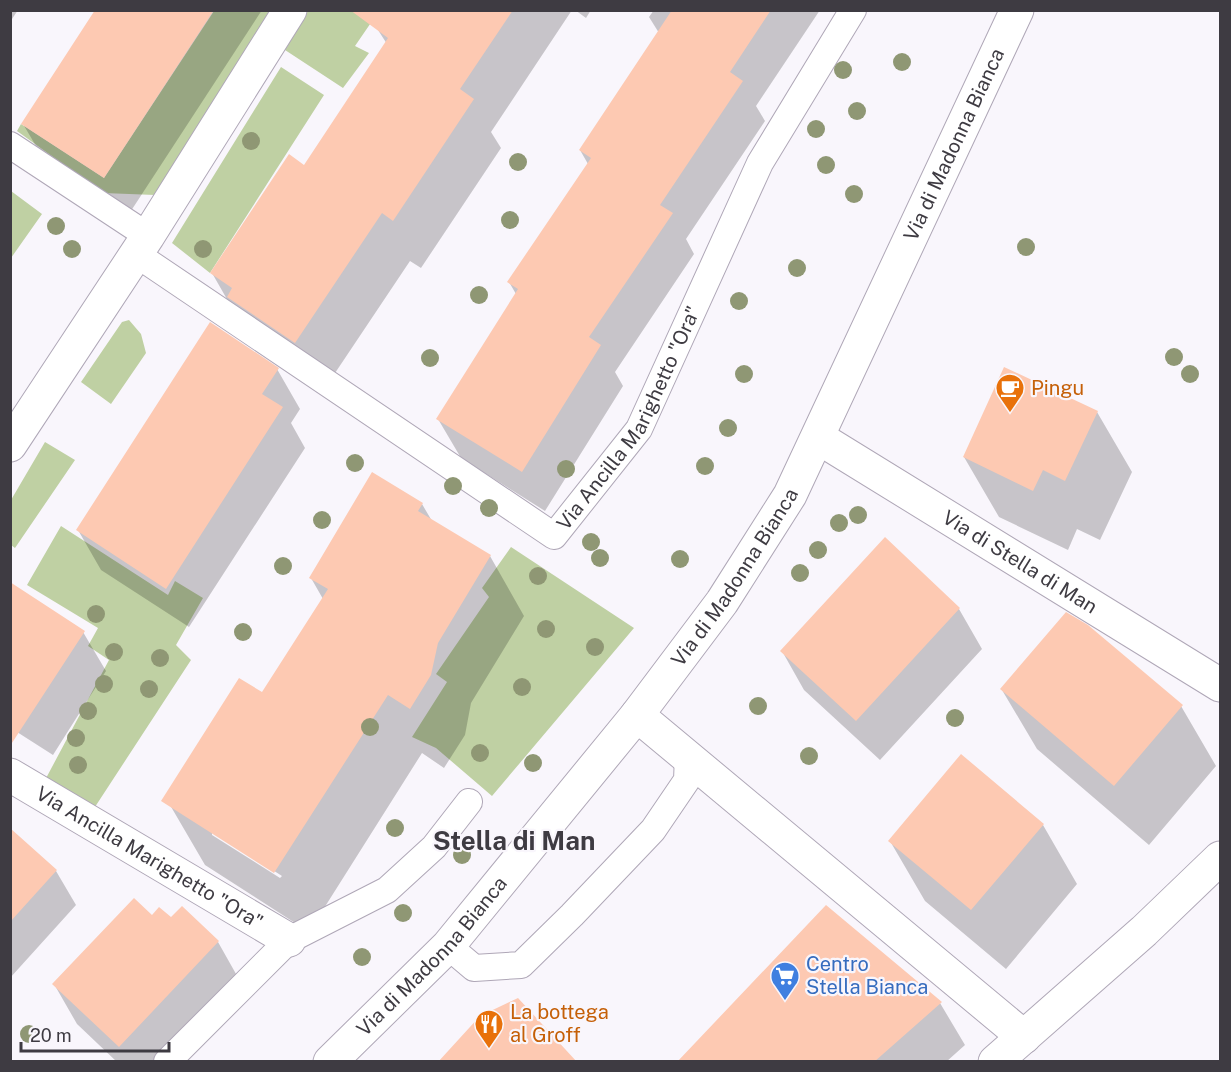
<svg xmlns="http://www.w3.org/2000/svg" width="1231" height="1072" font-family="'Public Sans',sans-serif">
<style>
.green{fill:#bfd0a3}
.shadow{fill:#0003;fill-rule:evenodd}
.building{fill:#fdc9b2}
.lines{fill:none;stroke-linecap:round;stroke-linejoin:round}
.service-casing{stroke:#afa7b7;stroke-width:28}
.minor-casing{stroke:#afa7b7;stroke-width:35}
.secondary-casing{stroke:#afa7b7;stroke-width:35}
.service{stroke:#fff;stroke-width:26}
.minor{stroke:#fff;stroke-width:33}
.secondary{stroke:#fff;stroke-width:33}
.tree{fill:#8f9774}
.labels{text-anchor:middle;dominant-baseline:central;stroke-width:4.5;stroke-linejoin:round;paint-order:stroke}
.street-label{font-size:20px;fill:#3e3b42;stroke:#f9f6fc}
.food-label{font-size:20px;fill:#c56008;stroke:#f9f6fc;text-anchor:start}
.shop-label{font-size:20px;fill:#366cbe;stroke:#f9f6fc;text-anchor:start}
.district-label{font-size:26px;font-weight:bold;fill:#3e3b42;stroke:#f9f6fc}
</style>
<rect width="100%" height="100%" fill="#f9f6fc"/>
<path class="green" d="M214 11H274L155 195 103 193 17 131 21 124 104 178Z
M308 11H379L355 46 369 53 343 88 285 50Z
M281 67 324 95 210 273 172 243Z
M11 191 42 214 11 258Z
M129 320 141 334 146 353 111 404 81 382 122 322Z
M45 442 75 460 15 548 11 545V500Z
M61 526 168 595 175 581 203 598 176 645 191 660 93 810 44 782 109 660 88 646 98 628 27 585Z
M511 547 634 628 492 796 436 748 412 737 447 682 436 674 489 597 482 588Z"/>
<path class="shadow" d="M10 10H18L10 22Z
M97 10H262L127 217 46 163 23 124Z
M391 10H572L491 132 501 148 421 268 410 261 323 391 240 322 212 273 304 167 387 44 378 30Z
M575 10H591L586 18Z
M654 10H820L756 106 765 121 686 239 694 254 615 372 623 386 545 511 461 458 438 419 516 294 509 282 588 164 580 150 659 33 649 17Z
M277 369 300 409 291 423 305 448 189 627 101 570 78 530Z
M1097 412 1132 472 1100 540 1077 529 1068 550 999 517 964 457Z
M422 504 432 521 490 556 524 616 471 703 465 735 444 768 422 753 309 932 205 865 170 805 262 694 323 599 311 578ZM212 831 282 876 280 878 212 835Z
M885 539 959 609 982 649 880 760 804 690 782 651Z
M83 632 106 671 53 755 17 732Z
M1002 690 1181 706 1216 766 1149 845 1037 749Z
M1043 825 1077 884 1006 969 925 901 890 841Z
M10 830 56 871 76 905 10 978Z
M152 917 171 919 218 942 240 981 165 1062H117L77 1024 54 984Z
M940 1003 965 1045 946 1062H679Z"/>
<path class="building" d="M95 10H214L104 178 21 124Z
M350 10H513L460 89 474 99 393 221 382 213 295 343 227 297 232 288 210 273 289 154 304 165 388 38Z
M672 10H771L730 72 743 81 660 205 673 213 589 337 601 345 522 472 436 419 518 289 507 282 591 158 579 150Z
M210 322 279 368 262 394 283 407 166 589 76 530Z
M1004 367 1098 411 1065 481 1043 470 1033 491 963 457Z
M372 472 423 503 418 511 491 555 438 643 431 675 410 709 388 695 274 873 161 801 239 678 262 692 328 589 309 578Z
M885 537 960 608 856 721 780 651Z
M10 582 85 631 10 746Z
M1066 612 1088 625 1183 705 1114 786 1000 689Z
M961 754 1044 824 971 910 888 841Z
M10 828 57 870 10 922Z
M134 898 152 915 159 907 171 917 182 906 219 941 119 1047 52 984Z
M826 905 942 1002 874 1062H677Z
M518 998 577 1062H438L480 1016Z"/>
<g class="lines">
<g class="service-casing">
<g id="service">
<path d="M10 145 148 236"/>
<path id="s1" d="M136 254 554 536 639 429 760 163 853 10"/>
<path d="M448 946 474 968 521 965 572 915 653 830 687 780 688 756"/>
<path d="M167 1062 289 940 387 890 434 847 469 802"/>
</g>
</g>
<g class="minor-casing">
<g id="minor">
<path id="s2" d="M819 438 1220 685"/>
<path d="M10 445 148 236 290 10"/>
<path d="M637 715 1024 1037"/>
<path id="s3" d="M10 775 289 940"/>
<path d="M995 1062 1144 931 1220 858"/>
</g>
</g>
<g class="secondary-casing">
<g id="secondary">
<path id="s4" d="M330 1062 448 946 637 715 722 602 790 495 1017 10"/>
</g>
</g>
<use href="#service" class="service"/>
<use href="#minor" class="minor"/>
<use href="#secondary" class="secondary"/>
</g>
<g class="tree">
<circle cx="902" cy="62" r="9"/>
<circle cx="843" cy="70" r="9"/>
<circle cx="857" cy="111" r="9"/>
<circle cx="816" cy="129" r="9"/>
<circle cx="251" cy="141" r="9"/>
<circle cx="518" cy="162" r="9"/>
<circle cx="826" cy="165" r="9"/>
<circle cx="854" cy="194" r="9"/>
<circle cx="510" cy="220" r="9"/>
<circle cx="56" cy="226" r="9"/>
<circle cx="1026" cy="247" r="9"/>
<circle cx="72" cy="249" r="9"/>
<circle cx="203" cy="249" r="9"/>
<circle cx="797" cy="268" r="9"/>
<circle cx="479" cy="295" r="9"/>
<circle cx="739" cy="301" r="9"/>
<circle cx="1174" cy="357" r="9"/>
<circle cx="430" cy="358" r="9"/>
<circle cx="744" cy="374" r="9"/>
<circle cx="1190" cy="374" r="9"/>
<circle cx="728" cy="428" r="9"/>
<circle cx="355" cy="463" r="9"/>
<circle cx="705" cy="466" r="9"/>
<circle cx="566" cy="469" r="9"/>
<circle cx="453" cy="486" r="9"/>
<circle cx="489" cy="508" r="9"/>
<circle cx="858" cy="515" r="9"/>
<circle cx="322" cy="520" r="9"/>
<circle cx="839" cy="523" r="9"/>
<circle cx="591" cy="542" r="9"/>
<circle cx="818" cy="550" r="9"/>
<circle cx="600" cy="558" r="9"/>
<circle cx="680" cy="559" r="9"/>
<circle cx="283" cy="566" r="9"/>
<circle cx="800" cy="573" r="9"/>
<circle cx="538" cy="576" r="9"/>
<circle cx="96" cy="614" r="9"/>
<circle cx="546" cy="629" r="9"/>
<circle cx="243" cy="632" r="9"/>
<circle cx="595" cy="647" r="9"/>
<circle cx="114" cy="652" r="9"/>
<circle cx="160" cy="658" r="9"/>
<circle cx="104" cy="684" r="9"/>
<circle cx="522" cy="687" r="9"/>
<circle cx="149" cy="689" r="9"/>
<circle cx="758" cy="706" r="9"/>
<circle cx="88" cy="711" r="9"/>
<circle cx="955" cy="718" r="9"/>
<circle cx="370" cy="727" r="9"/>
<circle cx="76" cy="738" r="9"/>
<circle cx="480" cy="753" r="9"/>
<circle cx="809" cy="756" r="9"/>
<circle cx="533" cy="763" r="9"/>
<circle cx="78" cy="765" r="9"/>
<circle cx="395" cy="828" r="9"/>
<circle cx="462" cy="855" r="9"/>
<circle cx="403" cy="913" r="9"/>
<circle cx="362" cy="957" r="9"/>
<circle cx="29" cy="1034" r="9"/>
</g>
<defs>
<g id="cafe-pin" transform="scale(1.5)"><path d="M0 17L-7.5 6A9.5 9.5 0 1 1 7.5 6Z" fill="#e8710a" stroke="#f9f6fc"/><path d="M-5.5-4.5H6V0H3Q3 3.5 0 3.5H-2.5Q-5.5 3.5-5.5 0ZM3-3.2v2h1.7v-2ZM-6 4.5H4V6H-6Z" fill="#fff"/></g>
<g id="supermarket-pin" transform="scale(1.5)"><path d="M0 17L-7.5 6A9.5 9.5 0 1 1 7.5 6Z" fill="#3f7fe0" stroke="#f9f6fc"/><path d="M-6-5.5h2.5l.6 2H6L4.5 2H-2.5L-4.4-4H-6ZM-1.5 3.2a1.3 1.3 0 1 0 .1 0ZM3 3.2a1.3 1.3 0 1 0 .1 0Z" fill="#fff"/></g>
<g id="restaurant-pin" transform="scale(1.5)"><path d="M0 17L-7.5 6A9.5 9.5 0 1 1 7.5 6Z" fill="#e8710a" stroke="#f9f6fc"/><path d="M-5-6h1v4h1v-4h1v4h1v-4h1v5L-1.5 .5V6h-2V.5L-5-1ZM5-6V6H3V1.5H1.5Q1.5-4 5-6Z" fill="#fff"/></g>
</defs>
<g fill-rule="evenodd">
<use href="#cafe-pin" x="1010" y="388"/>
<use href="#supermarket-pin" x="785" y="976"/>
<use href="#restaurant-pin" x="489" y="1024"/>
</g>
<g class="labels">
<g class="street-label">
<text stroke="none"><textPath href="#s4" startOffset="1119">Via di Madonna Bianca</textPath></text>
<text stroke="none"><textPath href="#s1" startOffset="645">Via Ancilla Marighetto "Ora"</textPath></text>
<text stroke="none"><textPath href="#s2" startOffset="236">Via di Stella di Man</textPath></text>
<text stroke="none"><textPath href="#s4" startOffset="633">Via di Madonna Bianca</textPath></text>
<text stroke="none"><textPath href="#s3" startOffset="162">Via Ancilla Marighetto "Ora"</textPath></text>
<text stroke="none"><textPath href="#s4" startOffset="147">Via di Madonna Bianca</textPath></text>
</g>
<g class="food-label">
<text x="1031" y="388">Pingu</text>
<text x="510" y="1012">La bottega<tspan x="510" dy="23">al Groff</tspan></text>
</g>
<g class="shop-label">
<text x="806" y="964">Centro<tspan x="806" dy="23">Stella Bianca</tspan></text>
</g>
<g class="district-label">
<text x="514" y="840">Stella di Man</text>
</g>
</g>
<rect width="1231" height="1072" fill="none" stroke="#3e3b42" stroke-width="24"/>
<path d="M21 1042v9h148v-9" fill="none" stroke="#3e3b42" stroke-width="3"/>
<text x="30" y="1042" font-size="18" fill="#3e3b42" stroke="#f9f6fc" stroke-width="4.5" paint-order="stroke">20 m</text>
</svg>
